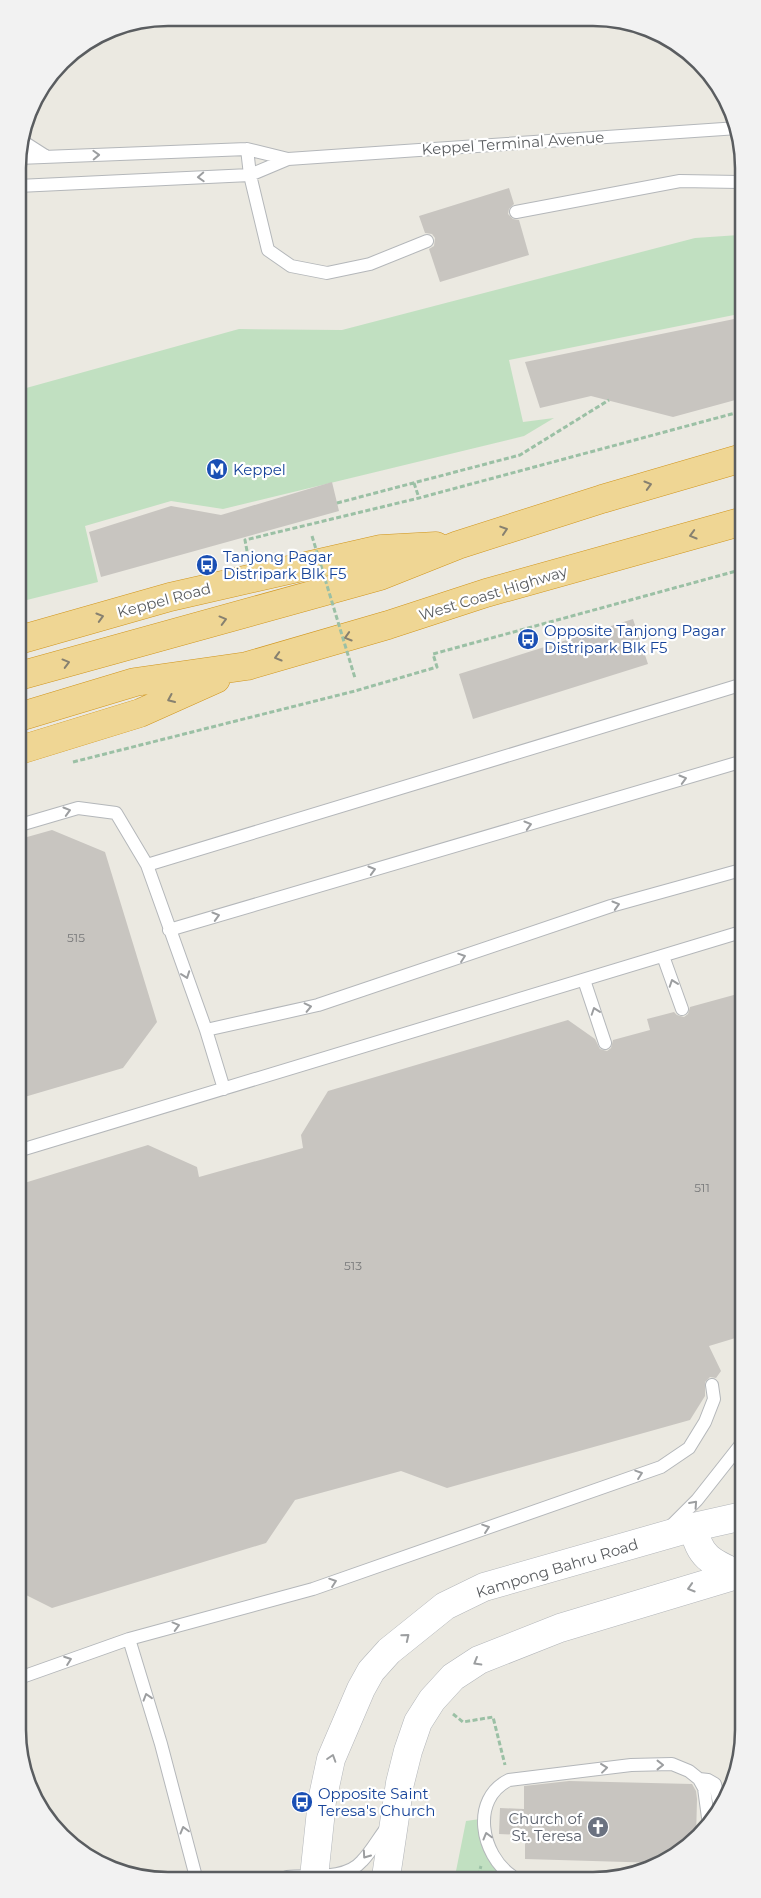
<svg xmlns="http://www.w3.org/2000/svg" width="761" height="1898" font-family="Montserrat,sans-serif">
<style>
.green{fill:#c1e0c1}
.building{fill:#c8c5c0}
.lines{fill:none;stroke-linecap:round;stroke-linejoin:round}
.lane-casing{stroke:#b4b7ba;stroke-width:14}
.secondary-casing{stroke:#b3b6ba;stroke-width:29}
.highway-casing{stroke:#d0951c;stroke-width:29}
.path{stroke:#9bc0a5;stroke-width:3;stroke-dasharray:5 2.5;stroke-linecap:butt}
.lane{stroke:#fff;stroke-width:12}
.secondary{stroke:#fff;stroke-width:28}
.highway{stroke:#efd694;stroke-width:28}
.path-bridge{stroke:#9bc0a5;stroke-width:3;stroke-dasharray:5 2.5;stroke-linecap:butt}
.oneway{stroke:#9c9ea0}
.oneway2{stroke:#878170}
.labels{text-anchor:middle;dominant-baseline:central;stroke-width:4.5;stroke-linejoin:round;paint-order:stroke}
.number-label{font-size:12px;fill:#767778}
.street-label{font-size:15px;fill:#5a5d60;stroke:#fff}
.transit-label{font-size:15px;fill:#164399;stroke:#fff;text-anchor:start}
.worship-label{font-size:15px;fill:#5b616d;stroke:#fff;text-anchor:end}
.rim{fill:none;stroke:#5a5d60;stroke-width:2.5}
</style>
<rect width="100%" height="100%" fill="#ebe9e1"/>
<path class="green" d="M739 235V314L509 360 523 422 554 418 524 436 223 509 171 501 85 526 98 582 19 602V390L239 329 342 330 695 238Z
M480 1819 506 1876H455L466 1821Z"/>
<path class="building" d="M509 188 514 204 509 209 508 214 513 219 519 220 529 255 440 282 429 249 434 246 435 238 432 234 425 233 419 216Z
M739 318V399L673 417 591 396 540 408 525 362Z
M332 482 339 511 101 577 89 532 171 506 221 515Z
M633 619 648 664 473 719 459 674Z
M52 830 105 852 157 1022 123 1068 21 1098 20 839Z
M741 993 742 1336 709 1346 721 1371 716 1378 710 1377 705 1382V1396L690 1420 447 1488 401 1471 295 1500 266 1543 52 1608 22 1593 21 1184 148 1145 197 1167 199 1177 303 1148 301 1135 328 1091 568 1020 595 1039 600 1049 607 1051 611 1048 613 1040 650 1030 647 1019 674 1012 677 1015 684 1017 688 1014 690 1007Z
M569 1781 692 1784 696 1791 697 1799 696 1838 676 1855 660 1863 525 1859V1835L499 1834 500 1808 524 1809V1786Z"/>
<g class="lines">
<g class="lane-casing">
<path id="lane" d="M22 141 47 157
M247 149 250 175 268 250 291 266 327 273 370 264 427 241
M18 158 247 149 288 159
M18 186 250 175 288 159 738 128
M516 212 680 181 739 182
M740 685 147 865 206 1030 318 1005 611 906 741 870
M20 825 78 808 116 813 147 865
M169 930 740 762
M663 956 682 1009
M584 980 605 1043
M206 1030 224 1089
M21 1150 741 932
M670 1527 697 1500 742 1443
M129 1639 161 1744 196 1877
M22 1677 129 1639 313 1589 661 1467 689 1448 705 1422 714 1399 712 1385
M699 1779 708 1780 715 1784 720 1807
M512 1876C481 1855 470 1799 509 1780L631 1765 672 1764 689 1771 699 1779 704 1788 709 1825
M287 1877C311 1875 346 1880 362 1861 372 1851 379 1837 388 1826"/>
</g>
<g class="secondary-casing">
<path id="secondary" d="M694 1527C698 1557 713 1563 738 1574
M314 1877 322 1801 331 1759 361 1689 371 1671 389 1651 445 1606 484 1587 694 1527 743 1516
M386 1877 400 1783 408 1751 418 1722 432 1700 453 1677 479 1660 560 1628 743 1573"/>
</g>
<g class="highway-casing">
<path id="highway" d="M19 640 170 597 381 549 436 546
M19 676 380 576 458 545 602 499 739 459
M19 717 135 682 247 666 388 625 486 593 740 522
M20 750 140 713 216 679"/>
</g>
<path class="path" d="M414 483 419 498
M337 503 520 455 609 400
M247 551 245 540 419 498 739 412
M73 762 355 691 437 667 433 654 740 570
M453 1714 463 1722 493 1717 505 1765
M478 1876 481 1866"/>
<use href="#lane" class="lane"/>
<use href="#secondary" class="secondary"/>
<use href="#highway" class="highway"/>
<path class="path-bridge" d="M312 536 355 678"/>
</g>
<defs><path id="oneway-chevron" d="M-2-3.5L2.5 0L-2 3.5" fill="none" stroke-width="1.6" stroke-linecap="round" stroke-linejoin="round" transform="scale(1.25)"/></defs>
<g class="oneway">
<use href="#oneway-chevron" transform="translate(96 155) rotate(-2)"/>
<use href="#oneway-chevron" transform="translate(201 177) rotate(177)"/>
<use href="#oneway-chevron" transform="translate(683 779) rotate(-16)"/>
<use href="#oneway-chevron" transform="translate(67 811) rotate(-16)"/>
<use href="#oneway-chevron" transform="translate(528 825) rotate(-16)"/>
<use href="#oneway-chevron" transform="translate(372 870) rotate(-16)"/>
<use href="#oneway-chevron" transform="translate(616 905) rotate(-16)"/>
<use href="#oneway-chevron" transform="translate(216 916) rotate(-16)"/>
<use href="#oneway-chevron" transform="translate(462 957) rotate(-19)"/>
<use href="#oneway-chevron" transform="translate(186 975) rotate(70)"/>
<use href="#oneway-chevron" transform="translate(673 983) rotate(-109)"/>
<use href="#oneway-chevron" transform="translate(308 1007) rotate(-13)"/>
<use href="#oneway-chevron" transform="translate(595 1011) rotate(-109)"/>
<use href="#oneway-chevron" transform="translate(639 1474) rotate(-19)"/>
<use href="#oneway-chevron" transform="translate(694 1504) rotate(-48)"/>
<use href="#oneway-chevron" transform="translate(486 1528) rotate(-19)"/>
<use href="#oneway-chevron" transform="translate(333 1582) rotate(-19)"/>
<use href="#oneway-chevron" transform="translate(691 1588) rotate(163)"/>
<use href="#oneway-chevron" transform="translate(176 1626) rotate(-15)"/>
<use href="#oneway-chevron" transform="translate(406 1637) rotate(-39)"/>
<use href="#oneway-chevron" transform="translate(68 1660) rotate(-20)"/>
<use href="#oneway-chevron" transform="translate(477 1662) rotate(150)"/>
<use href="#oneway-chevron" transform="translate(147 1697) rotate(-107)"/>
<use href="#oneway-chevron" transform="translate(332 1758) rotate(-72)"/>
<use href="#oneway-chevron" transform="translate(660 1765)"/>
<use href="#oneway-chevron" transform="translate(604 1768) rotate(-7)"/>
<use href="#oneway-chevron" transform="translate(184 1830) rotate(-105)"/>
<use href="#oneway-chevron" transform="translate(487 1836) rotate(-105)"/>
<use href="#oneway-chevron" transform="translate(366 1855) rotate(125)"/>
</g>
<g class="oneway2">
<use href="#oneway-chevron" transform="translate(648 485) rotate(-16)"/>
<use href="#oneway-chevron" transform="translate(504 530) rotate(-18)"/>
<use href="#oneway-chevron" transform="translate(693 535) rotate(164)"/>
<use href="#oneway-chevron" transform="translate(100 617) rotate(-16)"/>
<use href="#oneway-chevron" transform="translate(223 620) rotate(-15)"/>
<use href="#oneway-chevron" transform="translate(348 637) rotate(163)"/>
<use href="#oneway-chevron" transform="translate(278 657) rotate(164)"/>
<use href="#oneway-chevron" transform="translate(66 663) rotate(-15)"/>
<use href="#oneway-chevron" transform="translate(171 699) rotate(156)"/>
</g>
<defs>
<g id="metro-disc" transform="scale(1.125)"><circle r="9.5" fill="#1a4fb4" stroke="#fff"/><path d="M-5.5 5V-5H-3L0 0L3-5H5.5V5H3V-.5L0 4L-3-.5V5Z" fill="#fff"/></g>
<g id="bus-disc" transform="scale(1.125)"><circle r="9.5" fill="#1a4fb4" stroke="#fff"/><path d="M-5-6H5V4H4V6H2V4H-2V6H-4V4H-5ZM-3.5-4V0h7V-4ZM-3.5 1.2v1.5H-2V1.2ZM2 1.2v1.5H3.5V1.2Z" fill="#fff"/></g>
<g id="church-disc" transform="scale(1.125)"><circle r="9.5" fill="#6b7280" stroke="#fff"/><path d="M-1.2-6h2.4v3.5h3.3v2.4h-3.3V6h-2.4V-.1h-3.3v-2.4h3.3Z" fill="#fff"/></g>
</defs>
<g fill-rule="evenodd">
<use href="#metro-disc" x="217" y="469"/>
<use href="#bus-disc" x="207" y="565"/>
<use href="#bus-disc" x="528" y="639"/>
<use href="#bus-disc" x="302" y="1802"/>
<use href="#church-disc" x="598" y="1827"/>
</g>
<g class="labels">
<g class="number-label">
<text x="76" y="937">515</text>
<text x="702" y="1187">511</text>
<text x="353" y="1265">513</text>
</g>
<g class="street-label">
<text transform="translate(513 143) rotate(-4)">Keppel Terminal Avenue</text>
<text transform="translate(493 593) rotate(-17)">West Coast Highway</text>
<text transform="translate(164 600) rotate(-15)">Keppel Road</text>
<text transform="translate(557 1568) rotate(-17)">Kampong Bahru Road</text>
</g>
<g class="transit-label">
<text x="233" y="469">Keppel</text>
<text x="223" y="556">Tanjong Pagar<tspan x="223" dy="17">Distripark Blk F5</tspan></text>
<text x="544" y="630">Opposite Tanjong Pagar<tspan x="544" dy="17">Distripark Blk F5</tspan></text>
<text x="318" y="1793">Opposite Saint<tspan x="318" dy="17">Teresa's Church</tspan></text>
</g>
<g class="worship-label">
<text x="582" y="1818">Church of<tspan x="582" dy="17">St. Teresa</tspan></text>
</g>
</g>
<path d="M0 0H761V1898H0ZM168 26H593A142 142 0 0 1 735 168V1730A142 142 0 0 1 593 1872H168A142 142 0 0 1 26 1730V168A142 142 0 0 1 168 26Z" fill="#f2f2f2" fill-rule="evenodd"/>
<path class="rim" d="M168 26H593A142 142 0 0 1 735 168V1730A142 142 0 0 1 593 1872H168A142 142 0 0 1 26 1730V168A142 142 0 0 1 168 26Z"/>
</svg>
